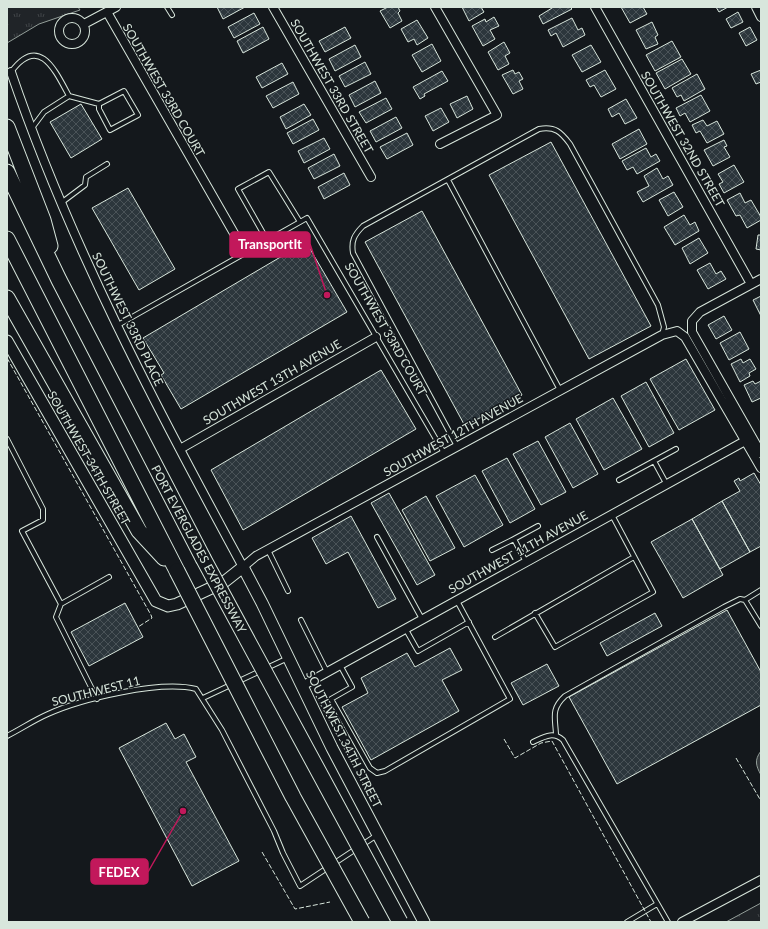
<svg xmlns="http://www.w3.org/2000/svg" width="768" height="929" font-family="Lato,sans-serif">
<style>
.grass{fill:url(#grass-tufts);stroke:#939e99}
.water{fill:#363b3e;stroke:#939e99}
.building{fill:url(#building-cross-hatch);stroke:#d8e6dc}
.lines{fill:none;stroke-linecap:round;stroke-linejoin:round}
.lane-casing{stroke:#d8e6dc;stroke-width:6}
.street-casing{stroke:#d8e6dc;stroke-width:10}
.secondary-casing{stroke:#d8e6dc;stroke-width:13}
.highway-casing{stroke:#d8e6dc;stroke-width:17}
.lane{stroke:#14181c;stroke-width:4}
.street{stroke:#14181c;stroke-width:8}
.secondary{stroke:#14181c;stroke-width:11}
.highway{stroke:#14181c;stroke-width:15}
.highway-bridge-casing{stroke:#d8e6dc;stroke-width:17;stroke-linecap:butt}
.highway-bridge{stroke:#14181c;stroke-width:15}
.fence{stroke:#d8e6dc;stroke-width:1;stroke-dasharray:5 2;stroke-linecap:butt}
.labels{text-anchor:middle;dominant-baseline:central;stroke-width:3;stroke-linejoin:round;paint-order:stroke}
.street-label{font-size:12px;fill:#d8e6dc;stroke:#14181c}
.leader{fill:none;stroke:#c2185b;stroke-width:1.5}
.callout-dot{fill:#c2185b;stroke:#14181c;stroke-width:1.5}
.callout{fill:#c2185b;stroke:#c2185b;stroke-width:1.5}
.callout-label{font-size:13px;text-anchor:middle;font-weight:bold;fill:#fff}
</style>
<defs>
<pattern id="grass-tufts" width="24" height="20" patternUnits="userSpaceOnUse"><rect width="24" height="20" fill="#202428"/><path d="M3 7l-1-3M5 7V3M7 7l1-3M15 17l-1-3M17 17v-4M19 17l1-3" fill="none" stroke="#404447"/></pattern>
<pattern id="building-cross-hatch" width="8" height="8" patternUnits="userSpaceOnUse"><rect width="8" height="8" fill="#2c363c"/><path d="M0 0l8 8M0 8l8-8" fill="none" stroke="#4a5358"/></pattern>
</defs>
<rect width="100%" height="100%" fill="#14181c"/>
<path class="grass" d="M7 7H78L80 10 39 24 7 43Z
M761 903V922H726Z"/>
<path class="water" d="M761 751V775C756 766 754 760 761 751Z"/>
<path class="building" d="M217 7H245L223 19Z
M388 7H398L400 11 398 13 402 21 390 28 380 11Z
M462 7H481L484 12 469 21Z
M551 7H570L572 9 543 24 539 16 552 8Z
M621 7H643L647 14 630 23Z
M716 7H728L719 12Z
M738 12 743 22 731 28 726 19Z
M254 13 260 24 234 38 228 27Z
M494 17 499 26 490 30 495 39 483 46 472 26 485 19 486 22Z
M572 18 578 30 582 28 585 35 563 47 556 33 551 36 548 30Z
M417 20 428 38 417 45 414 39 408 42 401 29Z
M652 22 658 35 655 37 658 44 646 49 636 30Z
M263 27 269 39 243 53 237 41Z
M345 27 351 38 325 52 319 41Z
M750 27 757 40 746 46 739 33Z
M672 41 681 57 655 71 646 55Z
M504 42 510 53 505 56 509 64 498 70 488 52Z
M432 44 441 61 422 72 412 55Z
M355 45 361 57 335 71 329 59Z
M591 45 601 62 582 72 572 55Z
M682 59 691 74 665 89 656 73Z
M365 62 371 74 345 87 339 76Z
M282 63 288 74 262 88 256 77Z
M513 70 515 74 519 72 523 79 519 81 523 89 513 94 502 75Z
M605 70 616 89 601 97 594 85 590 87 586 80Z
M761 70V82L756 84 751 74Z
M442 71 448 81 424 94 425 96 420 99 413 87Z
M697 74 705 89 684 101 681 95 677 97 672 88Z
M375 81 381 93 355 107 349 95Z
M293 82 299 94 273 108 266 96Z
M701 95 710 111 690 122 685 113 680 116 676 108Z
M467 96 473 109 457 118 450 104Z
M386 98 392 109 366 123 359 112Z
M626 99 637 118 625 124 619 113 612 117 608 109Z
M81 104 102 139 71 158 50 122Z
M304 104 311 115 286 129 280 117Z
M441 108 449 122 433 131 425 116Z
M396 117 402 128 376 142 370 131Z
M313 119 319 130 293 144 287 133Z
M703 120 707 126 717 121 724 134 707 143 700 131 696 133 692 125Z
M639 129 647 144 620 159 612 144Z
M407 133 413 145 387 159 380 147Z
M324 138 330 149 304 163 298 151Z
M724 140 727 146 724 147 730 157 713 166 704 150Z
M551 142 651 326 589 359 489 175Z
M646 148 651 157 656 154 660 161 637 174 633 167 627 170 622 161Z
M334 154 340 166 314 179 308 168Z
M734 165 744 182 724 193 719 184 723 182 718 174Z
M657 168 663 179 668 176 673 185 643 202 637 192 649 186 644 176Z
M344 173 350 185 324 199 318 187Z
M128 188 175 269 139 290 92 208Z
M674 192 683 207 668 216 659 200Z
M740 193 745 203 751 200 761 217V220L747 228 740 215 736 216 727 200Z
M422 211 522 395 465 426 365 242Z
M684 215 690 225 695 222 699 231 675 245 664 227Z
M758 235H761V250L756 249Z
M699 238 708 253 690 264 682 248Z
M306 242 347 312 181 409 161 375 164 373 143 338Z
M710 263 716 274 721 271 726 279 708 289 697 270Z
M761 296V316L753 300Z
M724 316 732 330 716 339 708 325Z
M740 332 749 349 729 360 720 343Z
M686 359 715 410 679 430 650 379Z
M741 359 743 363 750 359 756 369 749 373 750 376 740 382 731 364Z
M381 370 416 429 243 530 211 470Z
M753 381 755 384 761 381V398L752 402 744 385Z
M646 382 674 433 649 447 621 396Z
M613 398 642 449 604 470 576 419Z
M570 423 598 474 573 488 545 437Z
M538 441 566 492 541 505 513 454Z
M507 458 535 509 510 523 482 471Z
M754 473 761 485V546L750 552 722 501 740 491 734 481 739 478 740 481Z
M475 475 503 525 464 547 436 496Z
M389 493 435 575 417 585 371 503Z
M426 496 455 548 430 561 402 510Z
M722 501 750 552 720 569 692 519Z
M351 516 396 599 378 608 348 552 326 564 312 538Z
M692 519 723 575 683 598 651 542Z
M125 603 143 637 89 666 71 632Z
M727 610 761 672V705L617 784 569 697Z
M655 613 662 626 607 656 600 643Z
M450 648 462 670 442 680 459 711 371 760 342 707 368 693 361 678 407 653 415 667Z
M547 664 559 686 523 705 511 683Z
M166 723 175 739 184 734 196 757 186 762 239 861 192 886 119 748Z"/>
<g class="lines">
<g class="lane-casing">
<path id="lane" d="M167 7 172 15
M11 72C39 34 55 70 69 96
M32 128 44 112 69 96 99 104 124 91 138 115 110 130 99 109V104
M448 180 560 390
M61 203 85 185 86 177 107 164
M267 240 238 189 269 172 300 222
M118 325 307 218 444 453
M7 439 43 509V520L22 531 61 604 56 617 97 699
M457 446 353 253C351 241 354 235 363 226L539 129C555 126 561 132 570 144L658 305 664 327 662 335
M654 461 667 485
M619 480 676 449
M377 537 422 619
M268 550 288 591
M492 550 514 539
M526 562 514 539 538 526
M745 600 761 590
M61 604 109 577
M535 613 555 647 653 592 612 515
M301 620 327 672
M405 628 418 651 469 622
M495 637 634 557
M340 665 352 687 331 699 370 768 377 773 385 771 510 699 456 599
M203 698 288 658
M556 734C555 717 551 709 565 696L724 607 740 599 745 600 761 626
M7 736C21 729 34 720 48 714 81 699 160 680 196 689L222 730 274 831 283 853 300 886 377 835
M533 742C544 737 553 731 563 740L668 922
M627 922 657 904"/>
</g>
<g class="street-casing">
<path id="street" d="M273 7 371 177
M435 7 497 115 440 144
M595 7 751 284
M756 7 761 17
M107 12 239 242
M59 31a13 13 0 1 1 26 0a13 13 0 1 1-26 0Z
M84 24 116 7
M11 72C70 245 156 407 243 567L256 556 662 335 677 331 685 337 761 468
M761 279 700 312 692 321V332L761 453
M180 449 376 337
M302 686 745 441
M682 922 761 880"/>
</g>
<g class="secondary-casing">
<path id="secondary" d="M7 341 156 601 168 606 177 604 224 582 243 567 262 603 332 748 424 922"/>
</g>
<g class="highway-casing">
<path id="highway" d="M7 127 43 220 50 246
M7 172 59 280 203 558
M7 239 177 571
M7 298 139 531 164 558"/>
</g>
<use href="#lane" class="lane"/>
<use href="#street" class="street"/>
<use href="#secondary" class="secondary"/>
<use href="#highway" class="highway"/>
<g class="highway-bridge-casing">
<path id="highway-bridge" d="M203 558 400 922
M177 571 293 797 362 922"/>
</g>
<use href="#highway-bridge" class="highway-bridge"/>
<path class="fence" d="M7 358 151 615 152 618 138 627
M316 696 370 796
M504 739 515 758 541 743 552 741 651 922
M736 758 761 801
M262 852 295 909 330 902"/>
</g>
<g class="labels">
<g class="street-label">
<text transform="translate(332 86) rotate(60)">SOUTHWEST 33RD STREET</text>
<text transform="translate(164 90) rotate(60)">SOUTHWEST 33RD COURT</text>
<text transform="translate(683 139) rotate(60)">SOUTHWEST 32ND STREET</text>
<text transform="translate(128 319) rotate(64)">SOUTHWEST 33RD PLACE</text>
<text transform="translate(386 329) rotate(60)">SOUTHWEST 33RD COURT</text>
<text transform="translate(272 382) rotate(-30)">SOUTHWEST 13TH AVENUE</text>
<text transform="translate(453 435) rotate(-29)">SOUTHWEST 12TH AVENUE</text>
<text transform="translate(89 458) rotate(60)">SOUTHWEST 34TH STREET</text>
<text transform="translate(199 549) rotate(62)">PORT EVERGLADES EXPRESSWAY</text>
<text transform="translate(518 552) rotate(-29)">SOUTHWEST 11TH AVENUE</text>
<text transform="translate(96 691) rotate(-14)">SOUTHWEST 11</text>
<text transform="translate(344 739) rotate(63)">SOUTHWEST 34TH STREET</text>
</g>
</g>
<path class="leader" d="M327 295L310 244M183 811L148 872"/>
<g class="callout-dot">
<circle cx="327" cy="295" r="4"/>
<circle cx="183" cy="811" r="4"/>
</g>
<g class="callout">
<rect x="230" y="232" width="80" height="25" rx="4"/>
<rect x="91" y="859" width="57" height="25" rx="4"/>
</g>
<g class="callout-label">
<text x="270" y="249">TransportIt</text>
<text x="119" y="877">FEDEX</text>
</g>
<rect width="768" height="929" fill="none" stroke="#d8e6dc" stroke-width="16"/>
</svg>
